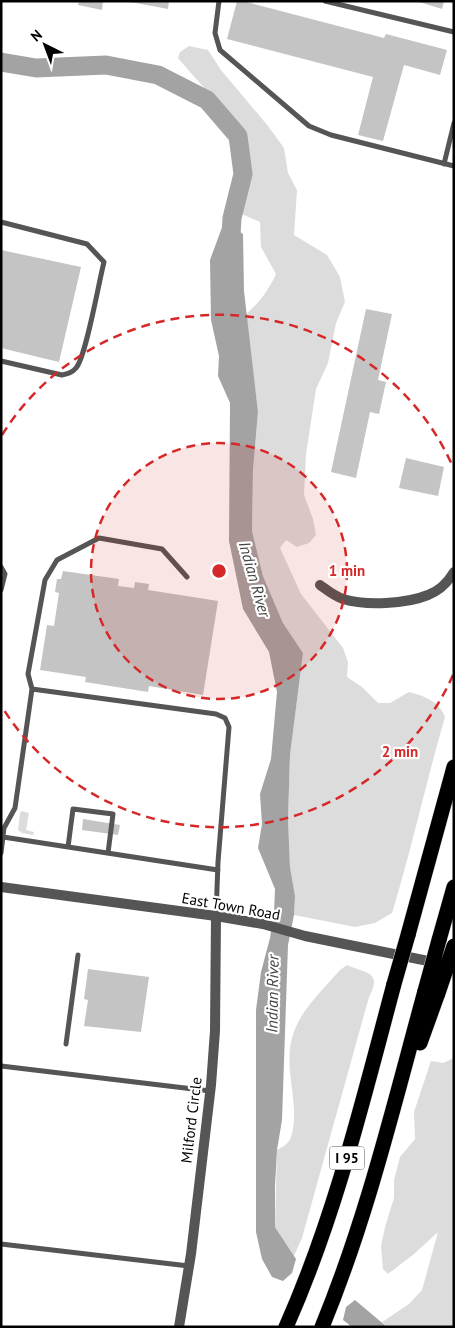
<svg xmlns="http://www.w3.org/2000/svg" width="455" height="1328" font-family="'PT Sans',sans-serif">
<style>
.green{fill:#dcdcdc}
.water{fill:#a3a3a3}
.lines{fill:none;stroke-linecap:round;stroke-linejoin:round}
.river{stroke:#a3a3a3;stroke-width:19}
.building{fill:#c4c4c4}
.motorway-casing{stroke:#dbdbdb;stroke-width:16}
.service{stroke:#555;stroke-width:5}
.minor{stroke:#555;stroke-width:10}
.motorway{stroke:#000;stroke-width:15}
.motorway-bridge-casing{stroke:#dbdbdb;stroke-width:16;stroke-linecap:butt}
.motorway-bridge{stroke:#000;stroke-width:15}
.ring{fill:none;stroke:#d62828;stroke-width:2.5;stroke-dasharray:9 6}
.labels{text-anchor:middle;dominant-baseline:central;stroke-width:4.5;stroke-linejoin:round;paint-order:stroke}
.shield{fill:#fff;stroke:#4c4c4c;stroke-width:1}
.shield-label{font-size:14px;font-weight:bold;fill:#000}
.street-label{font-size:15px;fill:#000;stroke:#fff}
.water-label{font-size:16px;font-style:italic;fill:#444;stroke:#fff}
.centre{fill:#d62828;stroke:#fff;stroke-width:2.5}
.ring-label{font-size:15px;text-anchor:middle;font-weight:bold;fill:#d62828;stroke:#fff;stroke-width:4.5;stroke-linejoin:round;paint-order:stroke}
</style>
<rect width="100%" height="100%" fill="#fff"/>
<path class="green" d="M189 46 208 50 221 70 268 126 284 148 288 173 297 190 294 235 327 255 340 277 345 302 336 323 328 363 316 389 306 454 304 495 313 519 316 535 309 543 297 547 286 540 280 548 301 594 343 648 348 662 347 677 362 687 378 703H390L409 692C424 696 439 701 445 717 426 782 412 848 392 913L375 923 355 927 294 915 295 896 290 867 288 819 290 755 303 653 283 623 263 576 252 531 253 470 258 412 246 314C260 302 268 291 276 274L261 247 260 222 242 214 231 204C232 196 232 186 234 177 237 167 243 155 243 144 243 127 190 73 178 58L180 52Z
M22 811 29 813 26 830 34 832 33 835 22 833 18 830 20 813Z
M347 965C368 974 382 972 369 997L302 1238 294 1256 275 1227 277 1150C283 1147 289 1143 291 1137 301 1106 283 1070 292 1038 299 1011 322 991 340 970Z
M454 1058V1327H387L382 1322 409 1304 422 1290 438 1232 414 1254 388 1274 383 1269 381 1246 385 1227 394 1198V1180L400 1157 415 1139 414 1112 431 1061 443 1063Z"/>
<path class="water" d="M224 222 243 234 244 291 258 412 253 470 252 531 263 576 283 623 303 653 290 755 288 819 290 867 295 896 294 915 288 945 282 1120 277 1150 275 1186V1227L296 1259 292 1273 283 1281 272 1277 262 1259 256 1232V1010L261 972 270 938 274 913 275 889 258 848 262 824 260 794 271 759 277 692 269 652 243 609 229 541 230 403 218 376 219 356 211 320 210 260Z
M355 1300 387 1327H352L343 1320 346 1307Z"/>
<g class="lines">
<path class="river" d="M1 62 36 68 106 65 158 75 207 100 238 136 243 174 232 218 230 253"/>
</g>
<path class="building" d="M79 1H103L102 10 78 5Z
M125 1H169L168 9Z
M237 1H243L384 38 386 34 447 50 440 75 404 65 383 141 358 135 373 77 227 39Z
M416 1H444L442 9Z
M1 250 81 267 59 362 1 348Z
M366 309 392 314 378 380 386 382 379 414 370 412 356 478 331 472Z
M406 458 444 467 438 496 399 488Z
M63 571 119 579 118 586 134 588 135 582 149 584 148 590 218 601 203 695 149 686 148 692 85 682 86 677 40 670 47 625 54 626 59 593 55 592 57 579H61Z
M83 819 120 825 118 835 82 830Z
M88 969 149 977 141 1032 84 1026 88 1000 84 999Z"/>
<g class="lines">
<g class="motorway-casing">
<path id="motorway" d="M408 935 454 767
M439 940 454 887
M420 1043 438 993
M286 1327C335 1217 363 1100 394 984
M322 1327C367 1218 394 1104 425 991"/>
</g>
<path class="service" d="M219 1 215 33 220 50 309 126 331 135 454 166
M325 1 454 32
M444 164 454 123
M1 222 87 244 104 262C99 281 86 357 76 368 72 373 67 374 62 375L1 361
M1 567 5 574 1 590
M32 689 28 674 45 580 57 560 99 538 162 549 187 577
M3 837 218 870
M68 847 73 809 113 814 108 853
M1 853 4 828 15 808 32 689 216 714 225 718 229 727 218 862 216 916
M66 1044 78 955
M1 1066 210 1091
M1 1244 189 1266"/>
<path class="minor" d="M320 585C327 590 334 596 343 599 366 606 406 604 428 595 439 591 448 582 454 572
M1 887 216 916 263 924 305 936 438 963
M179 1327 191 1254 211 1085 215 1031 216 916"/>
<use href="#motorway" class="motorway"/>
<g class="motorway-bridge-casing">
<path id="motorway-bridge" d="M394 984 408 935
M425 991 439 940
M438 993 454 946"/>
</g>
<use href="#motorway-bridge" class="motorway-bridge"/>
</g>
<circle cx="219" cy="571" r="128" fill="#d62828" fill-opacity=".12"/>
<g class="ring">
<circle cx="219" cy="571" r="128"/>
<path d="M453 675A256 256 0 0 1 2 707M2 435A256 256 0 0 1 453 467"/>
</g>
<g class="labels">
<rect class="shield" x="329.5" y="1146.5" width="35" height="23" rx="4"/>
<g class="shield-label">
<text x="347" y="1158">I 95</text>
</g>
<g class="street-label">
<text transform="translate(231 906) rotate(10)">East Town Road</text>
<text transform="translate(191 1120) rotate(-83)">Milford Circle</text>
</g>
<g class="water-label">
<text transform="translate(255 579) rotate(74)">Indian River</text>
<text transform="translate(272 994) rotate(-89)">Indian River</text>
</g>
</g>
<circle cx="219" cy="571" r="8" class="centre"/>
<g class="ring-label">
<text x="347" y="576">1 min</text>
<text x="400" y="757">2 min</text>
</g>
<rect width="455" height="1328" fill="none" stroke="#000000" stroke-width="5"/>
<g transform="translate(45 45) rotate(318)" stroke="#ffffff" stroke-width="4" paint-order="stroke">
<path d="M0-4L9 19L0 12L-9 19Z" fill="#000000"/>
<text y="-8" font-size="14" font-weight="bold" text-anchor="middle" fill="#000000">N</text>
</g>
</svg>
